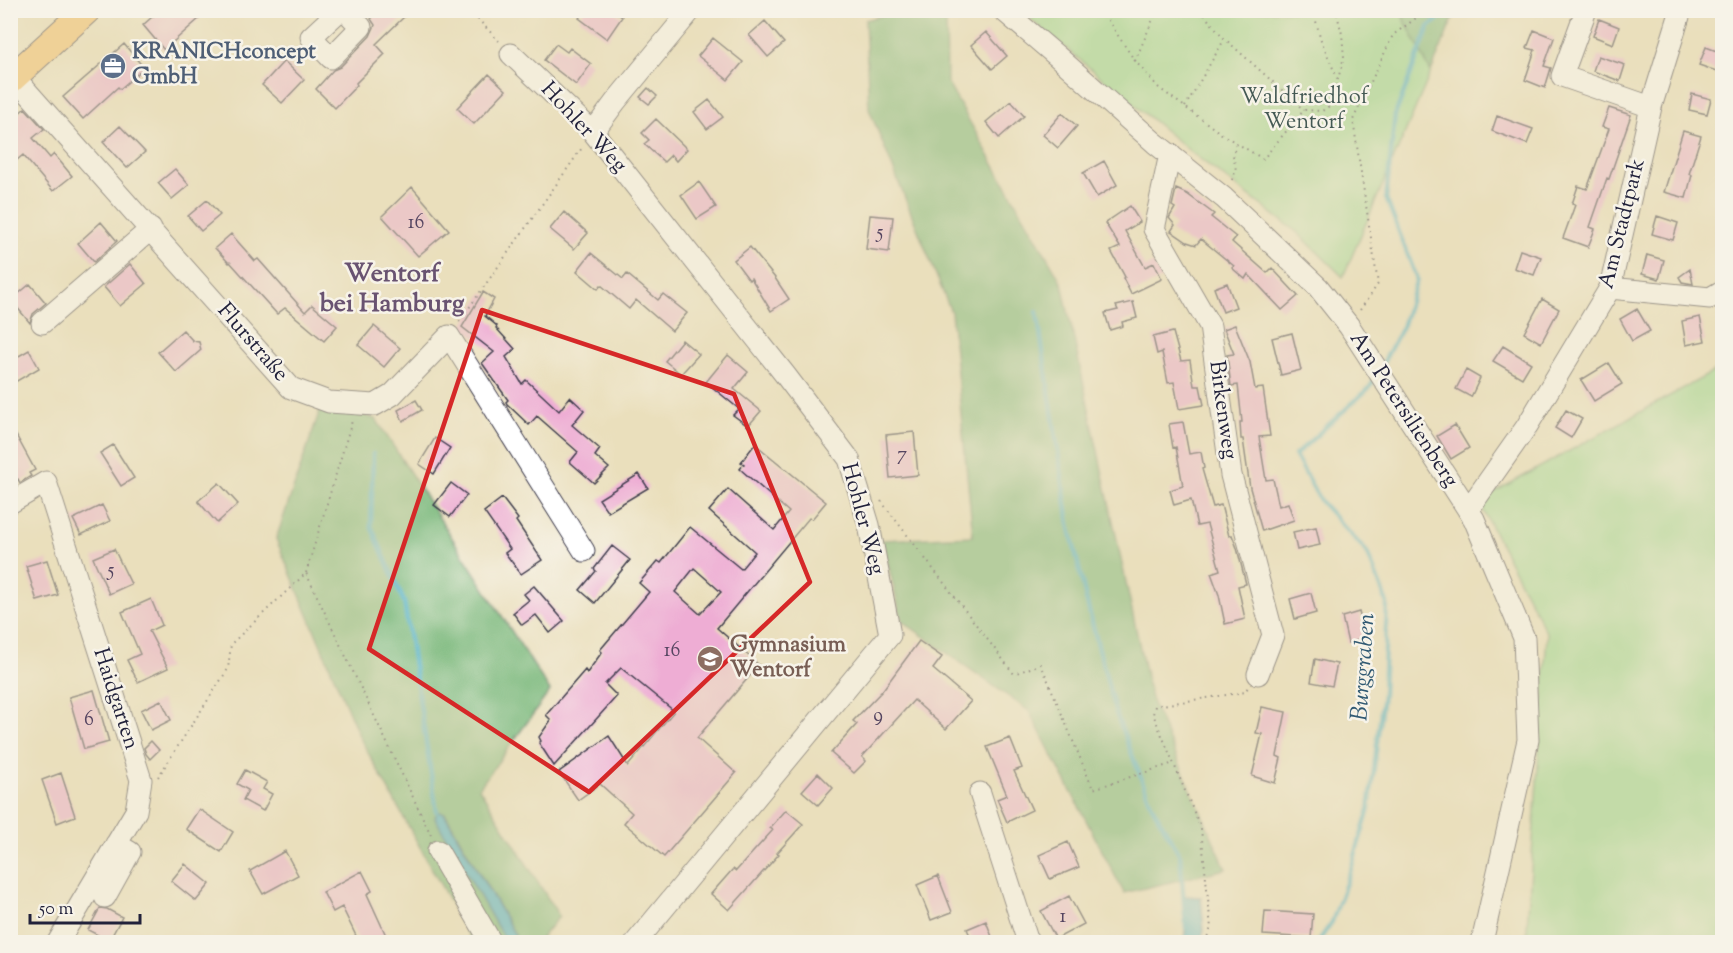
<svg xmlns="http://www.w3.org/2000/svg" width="1733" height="953" font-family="'Sorts Mill Goudy',serif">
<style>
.green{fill:#95d890;stroke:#5c7d66;stroke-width:1.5}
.forest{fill:#78b87a;stroke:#4d6d5a;stroke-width:1.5;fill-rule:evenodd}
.water{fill:#48afc7;stroke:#356881;stroke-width:1.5}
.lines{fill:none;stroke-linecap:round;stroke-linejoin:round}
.stream{stroke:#48afc7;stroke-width:4.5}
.building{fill:#eeadd4;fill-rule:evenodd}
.minor-casing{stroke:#403e4e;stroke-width:23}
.major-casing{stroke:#403e4e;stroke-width:29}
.path{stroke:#403e4e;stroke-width:2;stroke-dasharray:1.5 4.5;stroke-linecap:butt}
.minor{stroke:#fff;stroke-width:21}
.major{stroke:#f7c06c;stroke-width:27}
.marked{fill:none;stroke:#d62828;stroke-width:4.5;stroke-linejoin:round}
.labels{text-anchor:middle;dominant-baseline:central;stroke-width:5;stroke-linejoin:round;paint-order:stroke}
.number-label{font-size:20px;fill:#554561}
.service-label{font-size:22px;font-weight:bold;fill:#4e5e75;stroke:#f7f3e8;text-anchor:start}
.park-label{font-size:22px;fill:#445954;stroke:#f7f3e8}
.street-label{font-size:22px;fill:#22223b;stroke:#f7f3e8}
.education-label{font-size:22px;font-weight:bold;fill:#785e54;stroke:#f7f3e8;text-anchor:start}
.water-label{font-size:24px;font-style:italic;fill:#315a73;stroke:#f7f3e8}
.quarter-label{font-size:26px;font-weight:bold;fill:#695371;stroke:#f7f3e8}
</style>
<rect width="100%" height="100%" fill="#f7f3e8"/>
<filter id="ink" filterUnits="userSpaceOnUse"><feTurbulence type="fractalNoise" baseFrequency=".0167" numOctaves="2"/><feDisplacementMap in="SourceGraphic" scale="12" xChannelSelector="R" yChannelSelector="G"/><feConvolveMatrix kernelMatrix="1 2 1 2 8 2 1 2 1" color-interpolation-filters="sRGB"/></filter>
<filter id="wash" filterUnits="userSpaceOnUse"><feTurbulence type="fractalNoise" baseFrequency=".008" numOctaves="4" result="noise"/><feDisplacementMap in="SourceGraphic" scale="24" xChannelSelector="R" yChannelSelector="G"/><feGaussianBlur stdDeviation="1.35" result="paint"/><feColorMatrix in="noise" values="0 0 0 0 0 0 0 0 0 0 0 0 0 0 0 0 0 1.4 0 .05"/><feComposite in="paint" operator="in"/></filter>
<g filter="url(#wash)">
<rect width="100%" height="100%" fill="#eadfbc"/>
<path class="green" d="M1021 11H1400L1431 72 1343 277 1298 233 1192 153Z
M1722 367V942H1526L1547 634 1478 501Z"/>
<path class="forest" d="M899 11H946L947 82 1062 283 1151 699 1226 869 1124 893 1029 711 902 621 882 540 973 536 951 312 869 109 865 20Z
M1400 11H1456L1431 72Z
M322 404 376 419 550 691 479 788 559 916 538 942H472L360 738 276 539ZM437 812 445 813 515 935 505 940 435 818Z"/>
<path class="water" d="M437 812 444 813 515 935 513 941 505 940 435 818Z
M1184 896 1201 897 1204 931 1200 942H1184L1186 919Z"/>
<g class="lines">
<path class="stream" d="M1037 312 1069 524 1086 599 1115 711 1152 806 1180 855 1186 928
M1382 365 1402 327 1417 279 1386 198 1395 115 1429 27 1449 10
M373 454 371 526 404 602 437 812
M1318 942 1332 922 1351 869 1369 809 1383 694 1387 603 1367 552 1321 502 1295 455 1370 387 1375 378"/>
</g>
<g id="blocks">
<path class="building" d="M160 10H209L164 50 143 25Z
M379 10H398L404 17 376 44 385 54 356 83 357 85 335 108 316 89 333 70 340 67 370 36 375 25 371 19Z
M585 10H613L622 17 607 39 579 18Z
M1599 19 1619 27 1613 44 1593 36Z
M765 21 784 43 768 57 749 35Z
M1534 30 1554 38 1544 66 1551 68 1545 88 1525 80 1535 50 1527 48Z
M986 32 1007 56 992 69 971 45Z
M713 38 743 62 728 80 698 56Z
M124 44 144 68 120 89 118 87 83 119 63 97Z
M556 44 567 52 570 48 591 64 576 85 544 60Z
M1706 47 1722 53V62L1719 72 1699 65Z
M1598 56 1625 65 1620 81 1593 71Z
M284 61 304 80 282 103 262 85Z
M489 74 506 90 474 124 457 108Z
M648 88 657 96 649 104 640 97Z
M1692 94 1711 99 1707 114 1689 110Z
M709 100 723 117 707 129 694 112Z
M1011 101 1024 116 999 138 986 122Z
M25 108 44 129 33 138 50 158 54 154 72 176 53 191 23 155 10 166V121Z
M1609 108 1631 115 1609 179 1607 178 1590 227 1595 229 1588 247 1563 238 1575 205 1572 204 1578 186 1587 189 1609 129 1602 127Z
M1062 113 1077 126 1058 148 1043 135Z
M1497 116 1533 129 1527 144 1492 131Z
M656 119 687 149 676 161 671 155 664 162 644 144 649 140 642 133Z
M120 126 145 152 127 168 103 142Z
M1683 131 1701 136 1689 174 1692 175 1686 198 1664 192Z
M1104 161 1117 185 1097 197 1083 173Z
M175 169 189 185 172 199 158 183Z
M699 182 716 207 697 219 681 195Z
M412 187 449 230 418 256 382 216Z
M1176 189 1187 194 1214 214 1211 217 1236 237 1232 242 1267 273 1272 268 1298 296 1282 310 1248 274 1245 279 1232 268 1234 266 1201 239 1196 245 1187 242 1171 231 1175 225 1169 218 1175 208 1172 206Z
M207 200 220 215 201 231 188 216Z
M1130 206 1140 222 1125 231 1145 267 1154 263 1162 279 1131 294 1123 278 1125 277 1111 251 1120 247 1105 223Z
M564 212 588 233 574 249 550 229Z
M870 215 893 217 889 252 866 249Z
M1657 216 1678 223 1673 240 1652 234Z
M101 222 117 241 94 262 78 243Z
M231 234 255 261 258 259 305 312 312 305 337 326 324 341 285 308 277 314 230 262 229 263 215 248Z
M750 247 775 278 789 299 771 311 751 278 749 280 734 260Z
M1520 250 1541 257 1534 275 1514 268Z
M591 253 623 279 627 274 658 300 663 294 687 313 672 331 636 300 629 309 601 285 598 289 577 271Z
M1647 255 1664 260 1659 279 1642 274Z
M130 264 146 284 120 306 104 287Z
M1690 269 1693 284 1682 282 1679 277Z
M1227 283 1236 307 1223 312 1214 288Z
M30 284 46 303 33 314 30 323 11 300Z
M483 292 494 299 485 316 497 326 496 328 515 349 506 357 522 384 526 380 559 411 570 397 584 410 572 425 600 449 595 456 609 468 594 483 570 462 578 452 537 416 529 425 507 404 506 402 508 400 482 363 494 352 462 327Z
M1542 299 1559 309 1541 343 1524 333Z
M1133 302 1137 318 1122 322 1123 326 1110 330 1105 313 1118 310 1116 306Z
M1637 309 1650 331 1632 341 1620 319Z
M1700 317 1705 341 1686 345 1682 321Z
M1235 325 1250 362 1255 389 1263 388 1270 436 1259 437 1266 480 1273 479 1279 506 1288 503 1294 520 1262 531 1250 488 1243 439H1241L1240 422H1242L1238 385 1231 386 1227 355 1234 354 1224 329Z
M374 326 400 348 384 367 358 345Z
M183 330 193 341 199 342 201 350 176 372 158 352Z
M1173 332 1181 361 1190 360 1194 386H1200L1204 405 1179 409 1174 382 1168 383 1162 352 1157 354 1153 337Z
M1292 333 1301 370 1281 375 1272 338Z
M682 340 699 354 681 374 665 361Z
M1503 346 1531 363 1522 378 1493 361Z
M29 350 39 368 10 385V361Z
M728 355 748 372 734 389 761 411 748 426 733 415 739 409 706 382Z
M1609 363 1622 384 1594 401 1581 380Z
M1466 370 1480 378 1471 397 1456 389Z
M416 400 422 410 403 421 398 410Z
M1566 410 1582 419 1571 438 1555 428Z
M1183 422 1189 454 1201 452 1204 468 1202 469 1213 507 1221 505 1229 536 1232 535 1237 548 1246 584 1238 586 1245 619 1225 624 1219 595 1211 573 1220 570 1207 524 1197 526 1191 500 1174 505 1170 490 1183 486 1176 447 1173 448 1169 424Z
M10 424 35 470 29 473 31 476 20 483 18 479 10 483Z
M1455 425 1469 448 1451 459 1437 436Z
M914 432 918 475 890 478 886 435Z
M435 438 450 448 434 474 419 464Z
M755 444 826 502 812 519 809 518 717 628 759 665 697 738 736 773 664 857 624 823 632 813 600 784 578 800 559 772 609 736 628 766 674 711 621 668 605 684 617 696 554 766 539 743 541 741 539 737 551 720 546 715 585 670 587 673 602 652 600 650 649 592 639 583 658 561 661 563 690 527 741 569 755 552 709 511 728 489 774 530 789 512 740 469 744 464 741 462ZM694 568 721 592 700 614 675 592Z
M113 445 134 478 121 486 100 453Z
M639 474 648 488 608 512 599 499Z
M219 483 238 504 217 523 198 501Z
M451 483 467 495 450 517 434 505Z
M502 498 518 519 516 521 542 560 521 574 505 553 510 549 484 512Z
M102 505 110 521 81 535 73 519Z
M1316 527 1320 545 1297 550 1293 532Z
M612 546 630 560 595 603 580 590 596 571 594 569Z
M114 549 131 584 109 594 93 558Z
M47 560 58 595 37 601 26 566Z
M534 586 564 621 550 633 536 615 522 625 513 613 529 600 524 594Z
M1311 593 1316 613 1295 619 1290 599Z
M151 599 162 625 149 631 168 668 138 682 127 660 140 654 122 612Z
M1359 612 1366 638 1348 643 1342 617Z
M919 641 942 657 933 669 971 701 946 729 914 700 862 757 866 761 854 773 831 753 857 724 853 721 882 691Z
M1315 659 1337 664 1332 686 1311 682Z
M94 690 109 742 84 749 69 697Z
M161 700 171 720 151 730 141 710Z
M1262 707 1286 712 1277 756 1281 758 1275 783 1252 776 1262 734 1256 733Z
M1010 738 1022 768 1014 771 1032 810 1007 822 997 799 1007 795 987 747Z
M151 741 159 750 150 759 146 754 144 748Z
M245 770 267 782 263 789 272 794 263 811 243 800 248 790 237 784Z
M61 773 75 816 57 823 42 780Z
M818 773 833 788 818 805 802 791Z
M199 809 233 832 221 852 186 829Z
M786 810 803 824 777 853 779 854 729 910 711 894 733 869 736 871 773 830 770 828Z
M1068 842 1079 867 1050 879 1039 855Z
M285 851 298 875 263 894 250 871Z
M185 864 210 884 196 901 171 881Z
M362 871 372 891 367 894 389 942H359L342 907 333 912 323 892Z
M938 876 952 912 931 920 917 885Z
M1069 896 1084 924 1056 939 1041 911Z
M100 908 107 909 122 917 109 941 88 930Z
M1265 911 1313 914 1311 938 1263 935Z
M986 921 994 942H973L967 929Z"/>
</g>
</g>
<g filter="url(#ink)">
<use href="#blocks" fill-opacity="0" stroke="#403e4e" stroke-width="1.5"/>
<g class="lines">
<g class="minor-casing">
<path id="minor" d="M340 10 311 37 331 58 361 27 345 10
M1003 10 1058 57 1155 143 1224 198 1318 287 1349 326 1474 519 1524 638 1528 740 1482 942
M1586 10 1562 76 1651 107
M511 54 593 132 786 376 849 459 869 525 890 635 636 942
M14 77 291 388 329 402 375 405 392 395 449 336 584 551
M593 132 616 101 691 10
M1170 154 1154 229 1210 326 1231 475 1273 635 1258 674
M1610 288 1710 298 1722 291
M42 323 151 229
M10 503 46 482 141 780 136 811 58 942
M1468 510 1527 426 1610 288 1651 107 1681 10
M980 793 1028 942
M438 851 491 942
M105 897 130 852 116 844"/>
</g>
<g class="major-casing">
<path id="major" d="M10 80 87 10"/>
</g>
<path class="path" d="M469 10 499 41
M1101 10 1135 61 1159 88 1223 135 1263 159 1304 110 1322 111 1331 105 1344 57 1342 34 1336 10
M1200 10 1224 38 1304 110
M1313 10 1321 40 1338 80
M1135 61 1157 10
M1185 107 1224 40
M1232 180 1236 170 1233 155 1236 143
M1360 310 1378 284 1353 120 1393 35 1427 10
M459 322 582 148
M881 501 1014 674 1041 664 1093 789 1174 763
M306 573 352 421
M158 777 228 669 231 644 306 573 431 835
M1205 942 1211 928 1201 829 1153 714 1155 706 1245 692 1248 687"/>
<use href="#minor" class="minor"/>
<use href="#major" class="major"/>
</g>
</g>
<path d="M0 0H1733V953H0ZM482 310 734 394 810 582 589 792 369 649Z" fill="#eadfbc" fill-opacity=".55" fill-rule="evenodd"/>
<path class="marked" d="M482 310 734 394 810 582 589 792 369 649Z"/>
<defs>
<g id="office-disc" transform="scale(1.35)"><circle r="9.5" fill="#5c6f8a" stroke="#f7f3e8"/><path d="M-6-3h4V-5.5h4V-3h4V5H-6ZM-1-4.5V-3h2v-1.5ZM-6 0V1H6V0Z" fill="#fff"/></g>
<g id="school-disc" transform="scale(1.35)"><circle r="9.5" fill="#8d6e63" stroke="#f7f3e8"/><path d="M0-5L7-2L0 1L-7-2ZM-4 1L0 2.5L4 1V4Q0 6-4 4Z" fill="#fff"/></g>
</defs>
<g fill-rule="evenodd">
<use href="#office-disc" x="113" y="66"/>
<use href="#school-disc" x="710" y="659"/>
</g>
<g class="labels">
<g class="number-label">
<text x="416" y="223">16</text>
<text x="880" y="233">5</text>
<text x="902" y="455">7</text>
<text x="111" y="571">5</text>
<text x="672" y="651">16</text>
<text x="878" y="716">9</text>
<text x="89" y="720">6</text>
<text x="1063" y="917">1</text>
</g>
<g class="service-label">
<text x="132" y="53">KRANICHconcept<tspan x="132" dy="25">GmbH</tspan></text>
</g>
<g class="park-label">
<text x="1304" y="98">Waldfriedhof<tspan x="1304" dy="25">Wentorf</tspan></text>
</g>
<g class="street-label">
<text transform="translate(583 128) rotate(47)">Hohler Weg</text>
<text transform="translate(1623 224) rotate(-76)">Am Stadtpark</text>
<text transform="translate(252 343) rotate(49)">Flurstraße</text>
<text transform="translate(1222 410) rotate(82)">Birkenweg</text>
<text transform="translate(1403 410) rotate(57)">Am Petersilienberg</text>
<text transform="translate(862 519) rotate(75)">Hohler Weg</text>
<text transform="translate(115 699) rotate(72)">Haidgarten</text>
</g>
<g class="education-label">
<text x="730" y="646">Gymnasium<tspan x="730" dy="25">Wentorf</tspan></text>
</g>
<g class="water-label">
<text transform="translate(1364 667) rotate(-86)">Burggraben</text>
</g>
<g class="quarter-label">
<text x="392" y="274">Wentorf<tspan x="392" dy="30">bei Hamburg</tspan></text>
</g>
</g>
<rect width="1733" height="953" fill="none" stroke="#f7f3e8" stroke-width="36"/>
<path d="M30 914v9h110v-9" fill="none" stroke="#22223b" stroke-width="3"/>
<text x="39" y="914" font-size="18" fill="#22223b" stroke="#f7f3e8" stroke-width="4.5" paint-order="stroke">50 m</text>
</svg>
